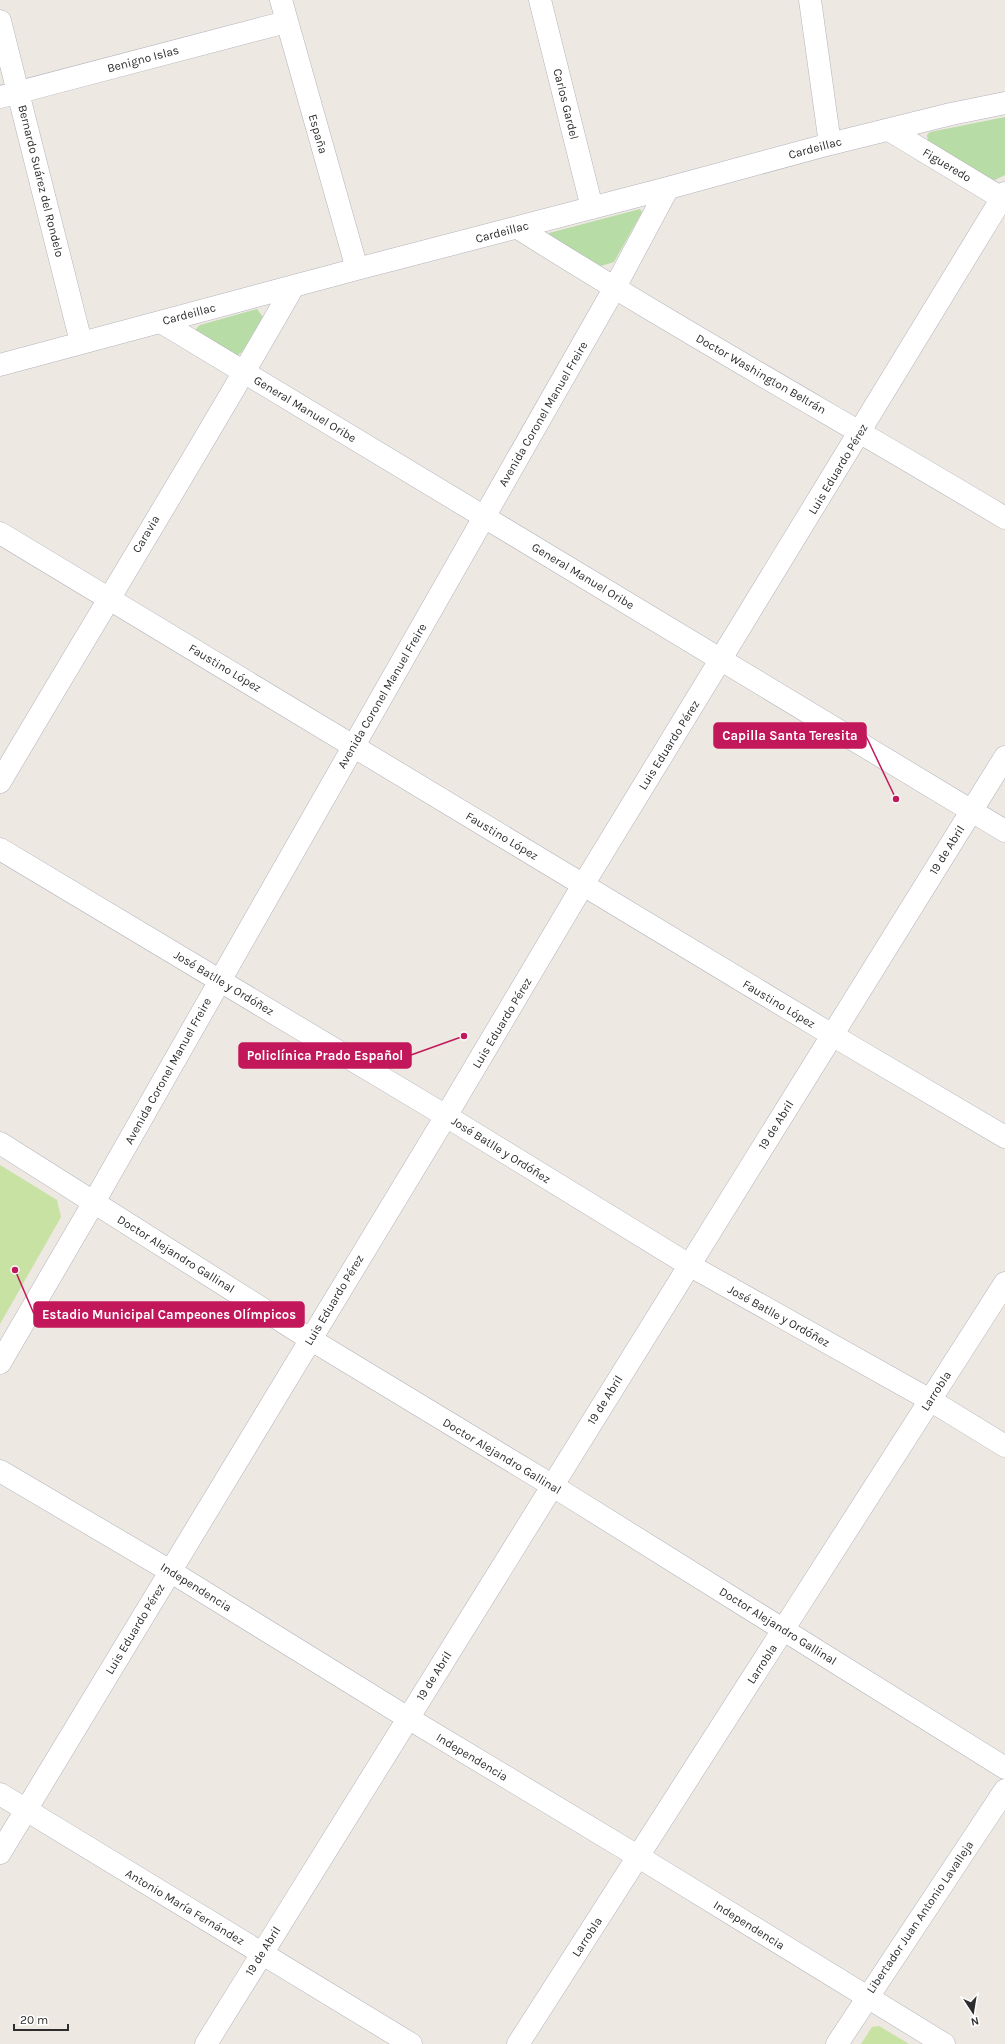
<svg xmlns="http://www.w3.org/2000/svg" width="1005" height="2044" font-family="Karla,sans-serif">
<style>
.grass{fill:#b8dca5}
.pitch{fill:#c7e2a2}
.lines{fill:none;stroke-linecap:round;stroke-linejoin:round}
.minor-casing{stroke:#b2b3bc;stroke-width:23}
.tertiary-casing{stroke:#b2b3bc;stroke-width:23}
.minor{stroke:#fff;stroke-width:22}
.tertiary{stroke:#fff;stroke-width:22}
.labels{text-anchor:middle;dominant-baseline:central;stroke-width:4;stroke-linejoin:round;paint-order:stroke}
.street-label{font-size:12px;fill:#2d2d2d;stroke:#fff}
.leader{fill:none;stroke:#c2185b;stroke-width:1.5}
.callout-dot{fill:#c2185b;stroke:#fff;stroke-width:1.5}
.callout{fill:#c2185b;stroke:#c2185b;stroke-width:1.5}
.callout-label{font-size:13px;text-anchor:middle;font-weight:bold;fill:#fff}
</style>
<rect width="100%" height="100%" fill="#ede8e2"/>
<path class="grass" d="M1005 117V175L995 180 987 179 928 142 927 135 930 132Z
M640 209 642 212 614 262 601 266 550 236 549 233Z
M257 309 263 317 242 352 238 355 233 354 196 334V329L200 325Z"/>
<path class="pitch" d="M0 1165 57 1200 61 1217 0 1324Z
M879 2026 909 2044H861L872 2027Z"/>
<g class="lines">
<g class="minor-casing">
<path id="minor" d="M281 0 357 269
M540 0 592 208
M810 0 830 144
M0 21 81 342
M0 97 286 22
M889 130 1005 200
M518 228C678 329 843 421 1005 518
M161 322 1005 831
M0 365 357 269 668 188 830 144 951 114 1005 103
M0 533 832 1035 1005 1137
M0 782C97 617 198 454 293 287
M0 849 446 1116 689 1265 930 1400 1005 1446
M94 1202 614 289 668 188
M0 1794 411 2044
M0 1853 446 1116 583 885 1005 193
M206 2044 1005 757
M518 2044 1005 1283
M837 2044 1005 1790"/>
</g>
<g class="tertiary-casing">
<path id="tertiary" d="M0 1143 310 1339 553 1486 1005 1768
M0 1363 94 1202
M0 1471 170 1571 408 1718 639 1857 944 2044"/>
</g>
<use href="#minor" class="minor"/>
<use href="#tertiary" class="tertiary"/>
</g>
<g class="labels">
<g class="street-label">
<text transform="translate(143 59) rotate(-15)">Benigno Islas</text>
<text transform="translate(566 104) rotate(76)">Carlos Gardel</text>
<text transform="translate(318 134) rotate(74)">España</text>
<text transform="translate(815 148) rotate(-15)">Cardeillac</text>
<text transform="translate(947 165) rotate(31)">Figueredo</text>
<text transform="translate(41 181) rotate(76)">Bernardo Suárez del Rondelo</text>
<text transform="translate(502 232) rotate(-15)">Cardeillac</text>
<text transform="translate(189 314) rotate(-15)">Cardeillac</text>
<text transform="translate(761 374) rotate(30)">Doctor Washington Beltrán</text>
<text transform="translate(305 409) rotate(31)">General Manuel Oribe</text>
<text transform="translate(543 414) rotate(-60)">Avenida Coronel Manuel Freire</text>
<text transform="translate(838 469) rotate(-59)">Luis Eduardo Pérez</text>
<text transform="translate(146 534) rotate(-59)">Caravia</text>
<text transform="translate(583 576) rotate(31)">General Manuel Oribe</text>
<text transform="translate(225 668) rotate(31)">Faustino López</text>
<text transform="translate(382 696) rotate(-60)">Avenida Coronel Manuel Freire</text>
<text transform="translate(669 745) rotate(-58)">Luis Eduardo Pérez</text>
<text transform="translate(502 836) rotate(31)">Faustino López</text>
<text transform="translate(947 850) rotate(-58)">19 de Abril</text>
<text transform="translate(224 983) rotate(31)">José Batlle y Ordóñez</text>
<text transform="translate(779 1004) rotate(31)">Faustino López</text>
<text transform="translate(502 1023) rotate(-59)">Luis Eduardo Pérez</text>
<text transform="translate(168 1071) rotate(-61)">Avenida Coronel Manuel Freire</text>
<text transform="translate(776 1125) rotate(-58)">19 de Abril</text>
<text transform="translate(501 1150) rotate(32)">José Batlle y Ordóñez</text>
<text transform="translate(176 1254) rotate(32)">Doctor Alejandro Gallinal</text>
<text transform="translate(334 1300) rotate(-59)">Luis Eduardo Pérez</text>
<text transform="translate(779 1316) rotate(29)">José Batlle y Ordóñez</text>
<text transform="translate(936 1391) rotate(-57)">Larrobla</text>
<text transform="translate(605 1400) rotate(-58)">19 de Abril</text>
<text transform="translate(502 1456) rotate(31)">Doctor Alejandro Gallinal</text>
<text transform="translate(196 1587) rotate(32)">Independencia</text>
<text transform="translate(778 1626) rotate(32)">Doctor Alejandro Gallinal</text>
<text transform="translate(135 1629) rotate(-59)">Luis Eduardo Pérez</text>
<text transform="translate(762 1664) rotate(-57)">Larrobla</text>
<text transform="translate(434 1676) rotate(-58)">19 de Abril</text>
<text transform="translate(472 1757) rotate(31)">Independencia</text>
<text transform="translate(185 1907) rotate(31)">Antonio María Fernández</text>
<text transform="translate(920 1917) rotate(-56)">Libertador Juan Antonio Lavalleja</text>
<text transform="translate(749 1925) rotate(32)">Independencia</text>
<text transform="translate(587 1937) rotate(-57)">Larrobla</text>
<text transform="translate(263 1951) rotate(-58)">19 de Abril</text>
</g>
</g>
<path class="leader" d="M896 799L866 736M464 1036L411 1055M15 1270L34 1314"/>
<g class="callout-dot">
<circle cx="896" cy="799" r="4"/>
<circle cx="464" cy="1036" r="4"/>
<circle cx="15" cy="1270" r="4"/>
</g>
<g class="callout">
<rect x="714" y="723" width="152" height="25" rx="4"/>
<rect x="239" y="1043" width="172" height="25" rx="4"/>
<rect x="34" y="1302" width="270" height="25" rx="4"/>
</g>
<g class="callout-label">
<text x="790" y="740">Capilla Santa Teresita</text>
<text x="325" y="1060">Policlínica Prado Español</text>
<text x="169" y="1319">Estadio Municipal Campeones Olímpicos</text>
</g>
<g transform="translate(973 2012) rotate(168)" stroke="#ffffff" stroke-width="3" paint-order="stroke">
<path d="M0-3L7 15L0 10L-7 15Z" fill="#2d2d2d"/>
<text y="-6" font-size="11" font-weight="bold" text-anchor="middle" fill="#2d2d2d">N</text>
</g>
<path d="M14 2024v6h54v-6" fill="none" stroke="#2d2d2d" stroke-width="2"/>
<text x="20" y="2024" font-size="12" fill="#2d2d2d" stroke="#ffffff" stroke-width="3" paint-order="stroke">20 m</text>
</svg>
